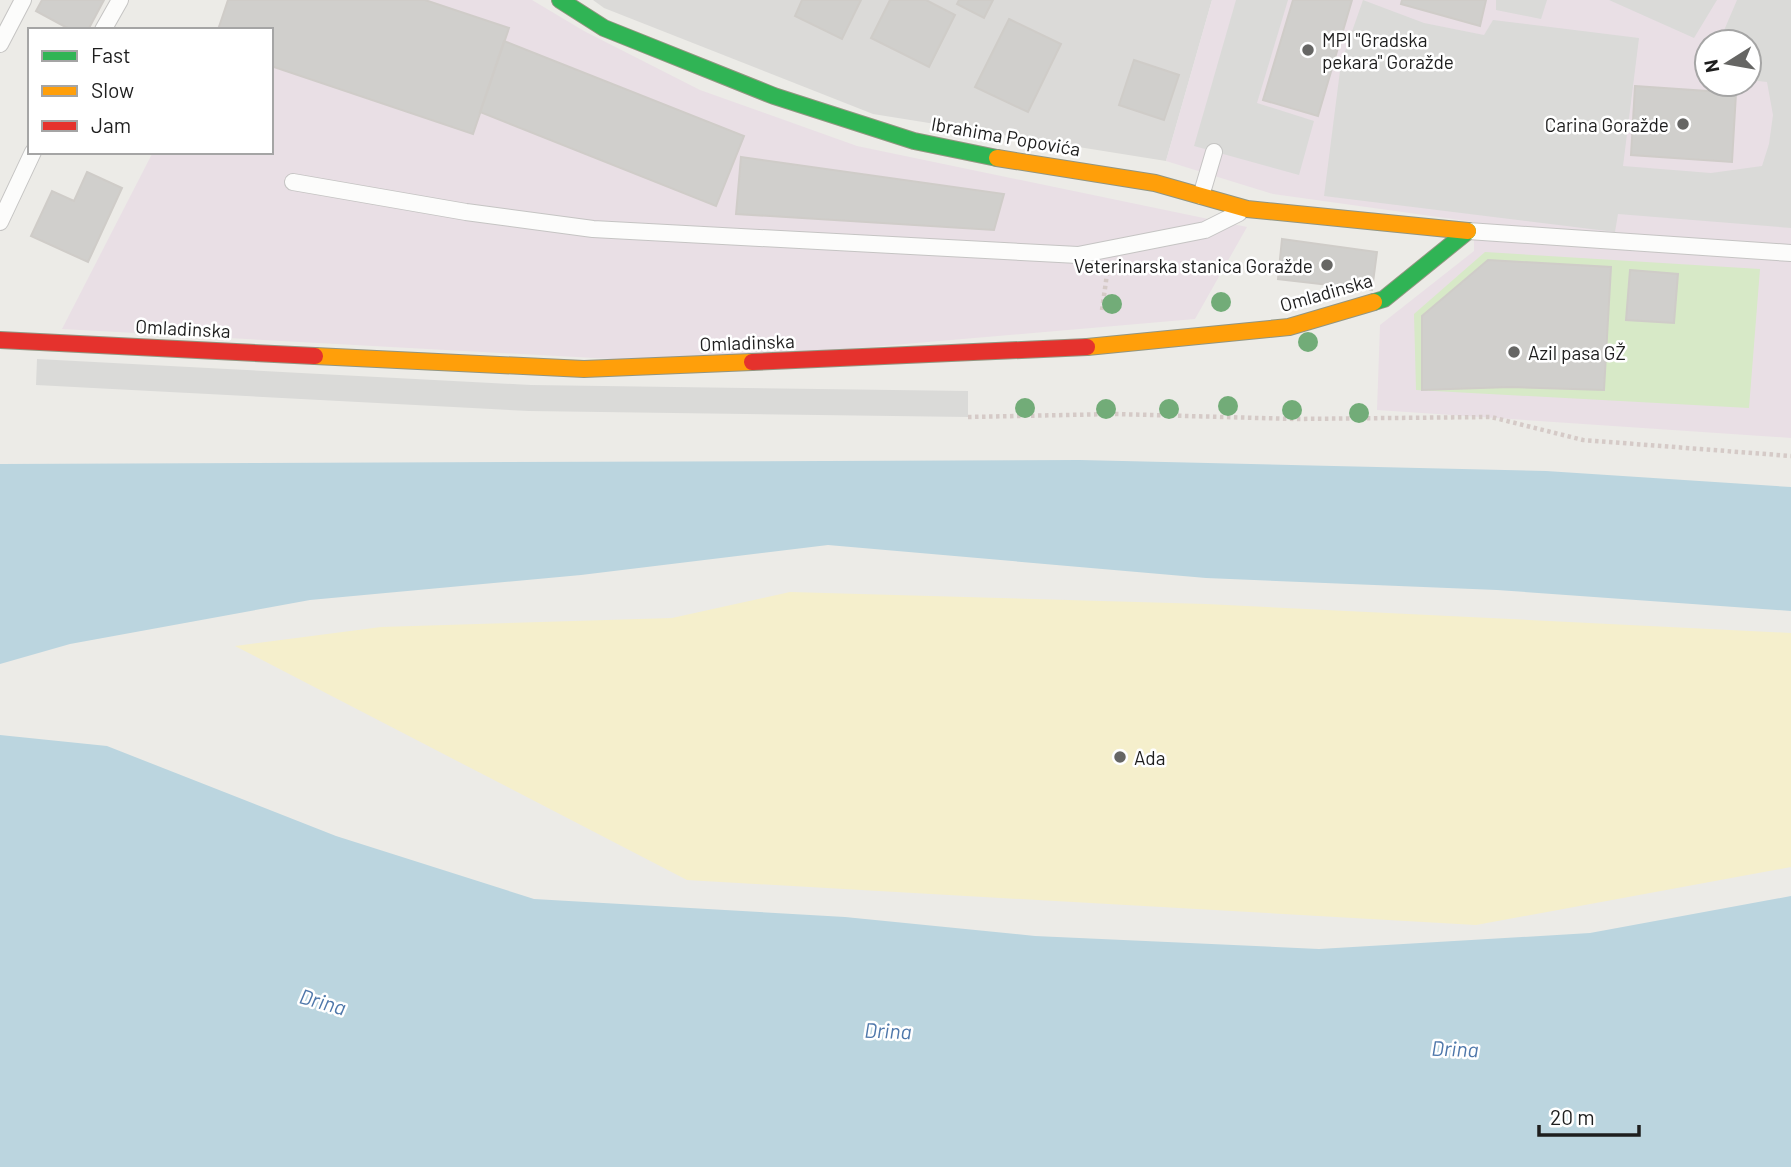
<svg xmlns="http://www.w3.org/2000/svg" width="1791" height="1167" font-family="Barlow,sans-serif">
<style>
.residential{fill:#dbdad8}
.industrial{fill:#e9dfe5;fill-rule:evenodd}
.religious{fill:#dadad8}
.grass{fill:#d7e9c7}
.sand{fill:#f5efcc}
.water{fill:#bbd5df}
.building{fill:#d0cfcc;stroke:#cfccc8;stroke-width:2}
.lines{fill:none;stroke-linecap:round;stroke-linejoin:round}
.lane-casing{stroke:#c5c4c3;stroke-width:18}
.fast-casing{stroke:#929580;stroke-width:18}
.slow-casing{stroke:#929580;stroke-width:18}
.jam-casing{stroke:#929580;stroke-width:18}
.path{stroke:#d5cac7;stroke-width:4.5;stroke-dasharray:3.5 3.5;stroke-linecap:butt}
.lane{stroke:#fcfcfb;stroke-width:16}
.fast{stroke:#30b455;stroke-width:16}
.slow{stroke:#ff9f0a;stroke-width:16}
.jam{stroke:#e5322d;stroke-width:16}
.tree{fill:#72ac78}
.poi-dot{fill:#666664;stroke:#fff;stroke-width:2.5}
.labels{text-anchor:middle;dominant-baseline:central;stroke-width:5;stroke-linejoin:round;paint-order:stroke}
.poi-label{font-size:19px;fill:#1e1e1e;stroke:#fff;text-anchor:start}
.street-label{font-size:19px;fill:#1e1e1e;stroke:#fff}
.water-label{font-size:21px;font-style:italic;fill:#4e77aa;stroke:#fff}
</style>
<rect width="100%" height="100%" fill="#ecebe7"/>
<path class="residential" d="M593 0H1212L1166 161 873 114 604 8Z"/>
<path class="industrial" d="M232 0H532L584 31 700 90 857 146 1247 227 1195 319 685 363 62 329 153 152H271V30H216Z
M1212 0H1791V438L1377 410 1380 325 1474 251V222L1273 194 1166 161ZM1707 42H1749V84H1707Z"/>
<path class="religious" d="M1236 0H1288L1257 103 1314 121 1299 175 1194 146Z
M1363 0 1424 23 1484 35 1493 20 1639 38 1623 166 1711 173 1762 166 1769 144 1773 115 1767 82 1749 80V42H1719L1737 0H1791V228L1618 214 1615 232 1324 196 1341 63Z
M1496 0H1547L1541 19 1496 10Z
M1609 0H1717L1694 38Z
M37 359 531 385 968 391V417L529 411 36 385Z"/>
<path class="grass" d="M1485 252 1760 269 1749 408 1416 390 1414 314Z"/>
<path class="sand" d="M790 592 1206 604 1791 633V867L1476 925 687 880 235 646 381 627 672 618Z"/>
<path class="water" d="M1080 460 1546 471 1791 487V611L1497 590 1206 578 828 545 581 575 310 600 70 644 0 664V464Z
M0 735 107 746 336 836 534 899 845 917 1035 936 1319 949 1590 933 1791 896V1167H0Z"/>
<path class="building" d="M42 0H104L88 30H71L36 11Z
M228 0H425L509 28 473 134 271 66V30H218Z
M802 0H861L842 39 795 16Z
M890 0H926L955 15 929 67 871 38Z
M959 0H993L984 18 957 4Z
M1293 0H1352L1318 116 1263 100Z
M1402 0H1486L1480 26 1401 4Z
M1009 19 1061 44 1028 112 975 87Z
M504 41 744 136 716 206 480 112Z
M1134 60 1179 75 1164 120 1119 105Z
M1635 86 1736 93 1732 162 1631 155Z
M741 157 1004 194 994 230 736 214Z
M87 172 122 188 88 262 31 236 52 191 74 201Z
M1282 239 1377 252 1372 290 1278 279Z
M1488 260 1611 267 1604 390 1510 387 1422 390V316Z
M1630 270 1678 274 1674 323 1626 320Z"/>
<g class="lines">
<g class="lane-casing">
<path id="lane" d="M103 30 120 0
M0 44 23 0
M293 182 466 212 593 229 1078 255 1205 230 1239 213
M1201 196 1214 152
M0 222 33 152
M1468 231 1791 253"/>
</g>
<g class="fast-casing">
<path id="fast" d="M560 0 604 28 774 96 914 141 997 158
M1374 302 1384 299 1468 231"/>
</g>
<g class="slow-casing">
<path id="slow" d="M997 158 1155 183 1247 209 1468 231
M1087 347 1289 327 1374 302
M315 356 584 369 752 362"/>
</g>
<g class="jam-casing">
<path id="jam" d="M0 340 315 356
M752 362 1087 347"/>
</g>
<path class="path" d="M1102 310 1107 274
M968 417 1115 414 1295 419 1491 417 1583 440 1791 456"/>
<use href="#lane" class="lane"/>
<use href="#fast" class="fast"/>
<use href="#slow" class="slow"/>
<use href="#jam" class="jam"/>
</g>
<g class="tree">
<circle cx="1221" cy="302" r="10"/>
<circle cx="1112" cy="304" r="10"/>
<circle cx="1308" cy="342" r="10"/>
<circle cx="1228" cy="406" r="10"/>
<circle cx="1025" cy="408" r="10"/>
<circle cx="1106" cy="409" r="10"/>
<circle cx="1169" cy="409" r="10"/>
<circle cx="1292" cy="410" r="10"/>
<circle cx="1359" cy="413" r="10"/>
</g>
<g class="poi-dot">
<circle cx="1308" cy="50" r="7"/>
<circle cx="1683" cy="124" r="7"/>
<circle cx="1327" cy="265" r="7"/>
<circle cx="1514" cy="352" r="7"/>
<circle cx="1120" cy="757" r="7"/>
</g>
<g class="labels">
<g class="poi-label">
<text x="1322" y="39">MPI "Gradska<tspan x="1322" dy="22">pekara" Goražde</tspan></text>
<text x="1669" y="124" text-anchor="end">Carina Goražde</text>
<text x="1313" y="265" text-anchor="end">Veterinarska stanica Goražde</text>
<text x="1528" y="352">Azil pasa GŽ</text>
<text x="1134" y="757">Ada</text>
</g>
<g class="street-label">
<text transform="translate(1006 136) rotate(10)">Ibrahima Popovića</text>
<text transform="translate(1326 292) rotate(-16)">Omladinska</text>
<text transform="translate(183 328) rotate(3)">Omladinska</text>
<text transform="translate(747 342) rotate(-2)">Omladinska</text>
</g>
<g class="water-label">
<text transform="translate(323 1001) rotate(16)">Drina</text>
<text transform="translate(888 1030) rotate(2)">Drina</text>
<text transform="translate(1455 1048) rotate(2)">Drina</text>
</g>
</g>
<rect x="28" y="28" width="245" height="126" fill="#ffffff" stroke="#a5a5a5" stroke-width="2"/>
<rect x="42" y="51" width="35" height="10" fill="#30b455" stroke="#a5a5a5" stroke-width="2"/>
<text x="91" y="63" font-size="21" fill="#1e1e1e">Fast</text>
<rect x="42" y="86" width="35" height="10" fill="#ff9f0a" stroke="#a5a5a5" stroke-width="2"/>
<text x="91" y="98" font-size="21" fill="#1e1e1e">Slow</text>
<rect x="42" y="121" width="35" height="10" fill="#e5322d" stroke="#a5a5a5" stroke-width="2"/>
<text x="91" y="133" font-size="21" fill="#1e1e1e">Jam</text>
<g transform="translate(1728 63) rotate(259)"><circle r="33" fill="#ffffff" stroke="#a5a5a5" stroke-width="2"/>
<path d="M0-5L12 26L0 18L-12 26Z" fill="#666664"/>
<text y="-10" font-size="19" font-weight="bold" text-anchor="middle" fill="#1e1e1e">N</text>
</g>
<path d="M1539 1125v10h100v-10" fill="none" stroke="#1e1e1e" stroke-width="3.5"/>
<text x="1550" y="1125" font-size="21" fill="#1e1e1e" stroke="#ffffff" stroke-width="5" paint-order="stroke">20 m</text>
</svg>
